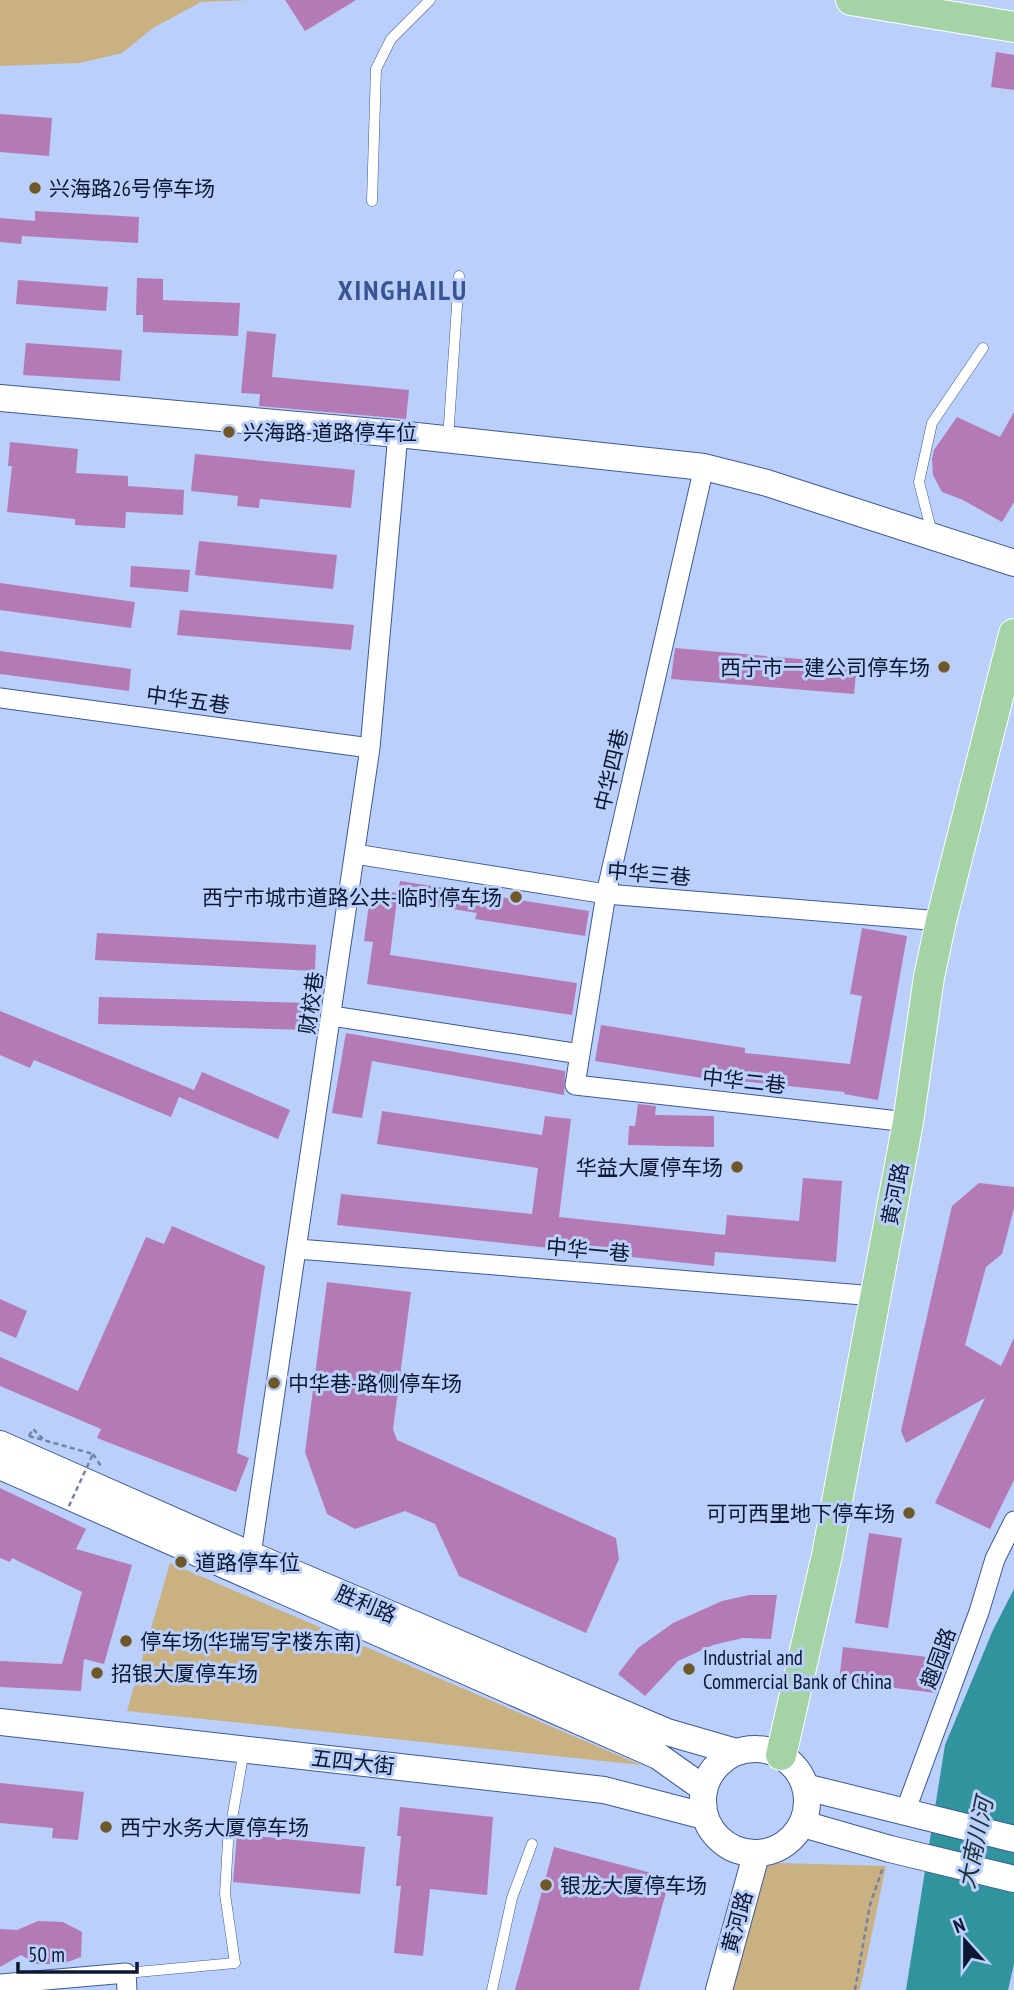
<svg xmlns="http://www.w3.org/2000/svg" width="1014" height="1990" font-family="'PT Sans Narrow','Noto Sans SC',sans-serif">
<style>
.green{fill:#c9b181}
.water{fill:#30939d}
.building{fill:#b37ab6}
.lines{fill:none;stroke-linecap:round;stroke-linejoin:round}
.lane-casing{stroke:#3e5998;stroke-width:11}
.street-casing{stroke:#3e5998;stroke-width:21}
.secondary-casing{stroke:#3e5998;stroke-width:28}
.primary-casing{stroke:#fff;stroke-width:32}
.path{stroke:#7283a7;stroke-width:2.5;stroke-dasharray:5 3.5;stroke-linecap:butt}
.lane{stroke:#fff;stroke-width:10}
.street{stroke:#fff;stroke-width:19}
.secondary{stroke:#fff;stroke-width:26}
.primary{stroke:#a4d3a6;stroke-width:30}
.path-bridge{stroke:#7283a7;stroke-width:2.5;stroke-dasharray:5 3.5;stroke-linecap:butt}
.poi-dot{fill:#6e5827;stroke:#bacffa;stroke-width:2.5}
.labels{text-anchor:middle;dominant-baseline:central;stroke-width:6;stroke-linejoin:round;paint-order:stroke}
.poi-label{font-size:21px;fill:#0c1731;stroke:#bacffa;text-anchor:start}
.street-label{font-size:21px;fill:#0c1731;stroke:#bacffa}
.water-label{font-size:23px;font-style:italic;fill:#192f31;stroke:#bacffa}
.district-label{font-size:28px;font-weight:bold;letter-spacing:2px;fill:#395493;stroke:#bacffa}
</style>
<rect width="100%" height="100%" fill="#bacffa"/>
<path class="green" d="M0 0H249L201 2 153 28 122 53 80 63 0 66Z
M170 1563 641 1765 127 1711Z
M778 1863 886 1866 860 1990H729L758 1869Z"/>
<path class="water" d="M1014 1589V1964L1008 1990H906L945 1745 993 1630Z"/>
<path class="building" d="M285 0H356L305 31Z
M996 52 1014 55V90L991 87Z
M0 114 52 118 49 156 0 152Z
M35 211 139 217 138 243 22 236 21 244 0 242V218L35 221Z
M137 278 163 279V300L240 303 238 336 143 332V315H136Z
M18 280 108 287 106 311 16 304Z
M247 331 276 334 272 377 409 390 406 419 259 406 260 394 241 393Z
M26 343 122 350 120 381 23 375Z
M1014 412V502L1002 522 963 500 942 492 933 475 932 459 934 450 957 417 1000 437Z
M10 442 78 449 76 473 128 476V486L184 490 183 515 126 512 125 528 75 525V519L7 512 12 466H8Z
M195 454 355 470 351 508 260 499 259 508 237 506 238 496 191 491Z
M199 541 337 555 333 589 195 575Z
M131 566 190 570 188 592 130 587Z
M0 583 135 602 131 628 0 610Z
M180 610 354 625 351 650 177 635Z
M675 648 857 664 854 694 671 679Z
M0 651 131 669 129 691 0 674Z
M400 881 589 911 585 936 475 919 477 913 397 900 390 955 577 983 572 1015 367 984 373 942 364 941 371 889 398 893Z
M862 928 907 936 878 1100 844 1094 845 1092 740 1081V1084L595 1061 601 1025 745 1048V1053L850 1064 862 996 850 994Z
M97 933 316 945 315 971 95 960Z
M99 997 309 1003 308 1030 98 1024Z
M0 1011 194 1090 202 1072 290 1110 278 1139 179 1097 171 1117 34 1060 30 1068 0 1055Z
M346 1033 565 1071 564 1095 372 1061 362 1118 332 1113Z
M638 1104 656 1106 655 1115 714 1116V1147L628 1145 629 1126H635Z
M382 1111 542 1135 545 1116 571 1119 559 1217 725 1235 727 1215 799 1221 803 1178 842 1181 836 1262 715 1252 714 1266 337 1225 341 1194 532 1214 538 1168 377 1144Z
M979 1183 1014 1187V1208L1002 1254 986 1267 965 1345 1001 1366 1014 1338V1480L990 1529 935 1503 985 1398 906 1443 901 1431 952 1206Z
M172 1226 265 1266 237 1453 249 1458 236 1492 97 1438 101 1429 0 1386V1357L78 1391 146 1237 164 1244Z
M327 1282 411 1292 393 1429 397 1440 616 1538 619 1559 586 1633 459 1576 435 1524 405 1511 355 1529 327 1514 305 1452Z
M0 1299 27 1311 16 1338 0 1331Z
M0 1488 86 1529 76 1549 132 1565 104 1664 84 1659 81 1691 0 1687V1661L62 1664 82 1592 12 1558 10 1562 0 1558Z
M869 1533 902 1538 888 1628 855 1623Z
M749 1595H777L771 1639 743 1638 713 1645 678 1661 645 1696 618 1674 638 1648 673 1623 722 1601Z
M843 1647 945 1659 944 1672 936 1693 839 1681Z
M0 1783 84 1792 78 1840 52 1838 53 1828 0 1823Z
M400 1807 493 1817 487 1895 430 1889 423 1956 394 1953 401 1886H396L401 1836H397Z
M237 1834 365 1847 360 1894 233 1882Z
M554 1847 670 1878 639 1990H515Z
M38 1921 63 1922 82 1932 81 1957 62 1964H37L21 1955 0 1967V1929L17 1930Z"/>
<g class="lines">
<g class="lane-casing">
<path id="lane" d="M372 201 376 69 391 39 430 0
M448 439 459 276
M932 533 919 482 932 423 983 348
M126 1973 235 1963 225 1894 228 1842 244 1750
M492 1990 512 1898 532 1844"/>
</g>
<g class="street-casing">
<path id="street" d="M704 467 606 894 575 1085 908 1122
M0 698 370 748
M355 854 606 894 941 921
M332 1016 580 1054
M298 1249 875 1296
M249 1568 370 748 398 434
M905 1812 979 1612 995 1559 1014 1521
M0 1984 126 1973 127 1990"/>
</g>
<g class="secondary-casing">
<path id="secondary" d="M0 398 398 434 704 467 767 483 1014 563
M0 1444 251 1555 667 1732 736 1752
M0 1466 658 1756 703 1788
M0 1722 604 1790 704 1816
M703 1801a52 52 0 1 1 104 0a52 52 0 1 1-104 0Z
M805 1787 1014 1839
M803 1824 890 1849 1014 1879
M719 1990 756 1855"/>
</g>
<g class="primary-casing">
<path id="primary" d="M851 0 1014 27
M781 1755 827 1555 908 1122 929 977 941 921 1014 634"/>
</g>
<path class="path" d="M29 1436 33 1429 43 1439
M93 1454 101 1466
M855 1990 870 1905 883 1867"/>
<use href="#lane" class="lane"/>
<use href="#street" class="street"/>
<use href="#secondary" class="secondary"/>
<use href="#primary" class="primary"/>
<path class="path-bridge" d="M29 1436 93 1454 68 1508"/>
</g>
<g class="poi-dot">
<circle cx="35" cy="188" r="7"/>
<circle cx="229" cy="432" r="7"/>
<circle cx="944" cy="667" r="7"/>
<circle cx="516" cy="897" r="7"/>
<circle cx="737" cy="1167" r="7"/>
<circle cx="274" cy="1383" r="7"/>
<circle cx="909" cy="1513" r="7"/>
<circle cx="181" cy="1562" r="7"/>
<circle cx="126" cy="1641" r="7"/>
<circle cx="689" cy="1669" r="7"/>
<circle cx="97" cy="1673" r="7"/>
<circle cx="106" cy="1827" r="7"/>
<circle cx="546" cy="1885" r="7"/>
</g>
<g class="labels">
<g class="poi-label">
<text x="49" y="188">兴海路26号停车场</text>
<text x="243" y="432">兴海路-道路停车位</text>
<text x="930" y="667" text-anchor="end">西宁市一建公司停车场</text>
<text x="502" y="897" text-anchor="end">西宁市城市道路公共-临时停车场</text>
<text x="723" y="1167" text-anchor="end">华益大厦停车场</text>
<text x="288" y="1383">中华巷-路侧停车场</text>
<text x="895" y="1513" text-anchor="end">可可西里地下停车场</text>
<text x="195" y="1562">道路停车位</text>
<text x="140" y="1641">停车场(华瑞写字楼东南)</text>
<text x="703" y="1657">Industrial and<tspan x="703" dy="24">Commercial Bank of China</tspan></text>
<text x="111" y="1673">招银大厦停车场</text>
<text x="120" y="1827">西宁水务大厦停车场</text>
<text x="560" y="1885">银龙大厦停车场</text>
</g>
<g class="street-label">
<text transform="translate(188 700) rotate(8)">中华五巷</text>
<text transform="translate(611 770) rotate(-77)">中华四巷</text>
<text transform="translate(649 874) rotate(5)">中华三巷</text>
<text transform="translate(311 1003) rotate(-82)">财校巷</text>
<text transform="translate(744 1081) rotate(6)">中华二巷</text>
<text transform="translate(895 1194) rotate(-79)">黄河路</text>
<text transform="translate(588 1250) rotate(5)">中华一巷</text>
<text transform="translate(366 1604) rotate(23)">胜利路</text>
<text transform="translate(938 1658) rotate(-70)">趣园路</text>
<text transform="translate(353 1762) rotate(6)">五四大街</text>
<text transform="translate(737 1922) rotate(-75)">黄河路</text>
</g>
<g class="water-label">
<text transform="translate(975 1843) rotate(-78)">大南川河</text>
</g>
<g class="district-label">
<text x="403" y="289">XINGHAILU</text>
</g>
</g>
<g transform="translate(965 1941) rotate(339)" stroke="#bacffa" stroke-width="5" paint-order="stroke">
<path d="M0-5L12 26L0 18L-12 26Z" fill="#0c1731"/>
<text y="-10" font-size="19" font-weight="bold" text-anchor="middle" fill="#0c1731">N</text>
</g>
<path d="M18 1962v10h119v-10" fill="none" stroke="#0c1731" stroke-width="3.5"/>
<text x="28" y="1962" font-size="21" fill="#0c1731" stroke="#bacffa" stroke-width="5" paint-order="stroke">50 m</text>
</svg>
